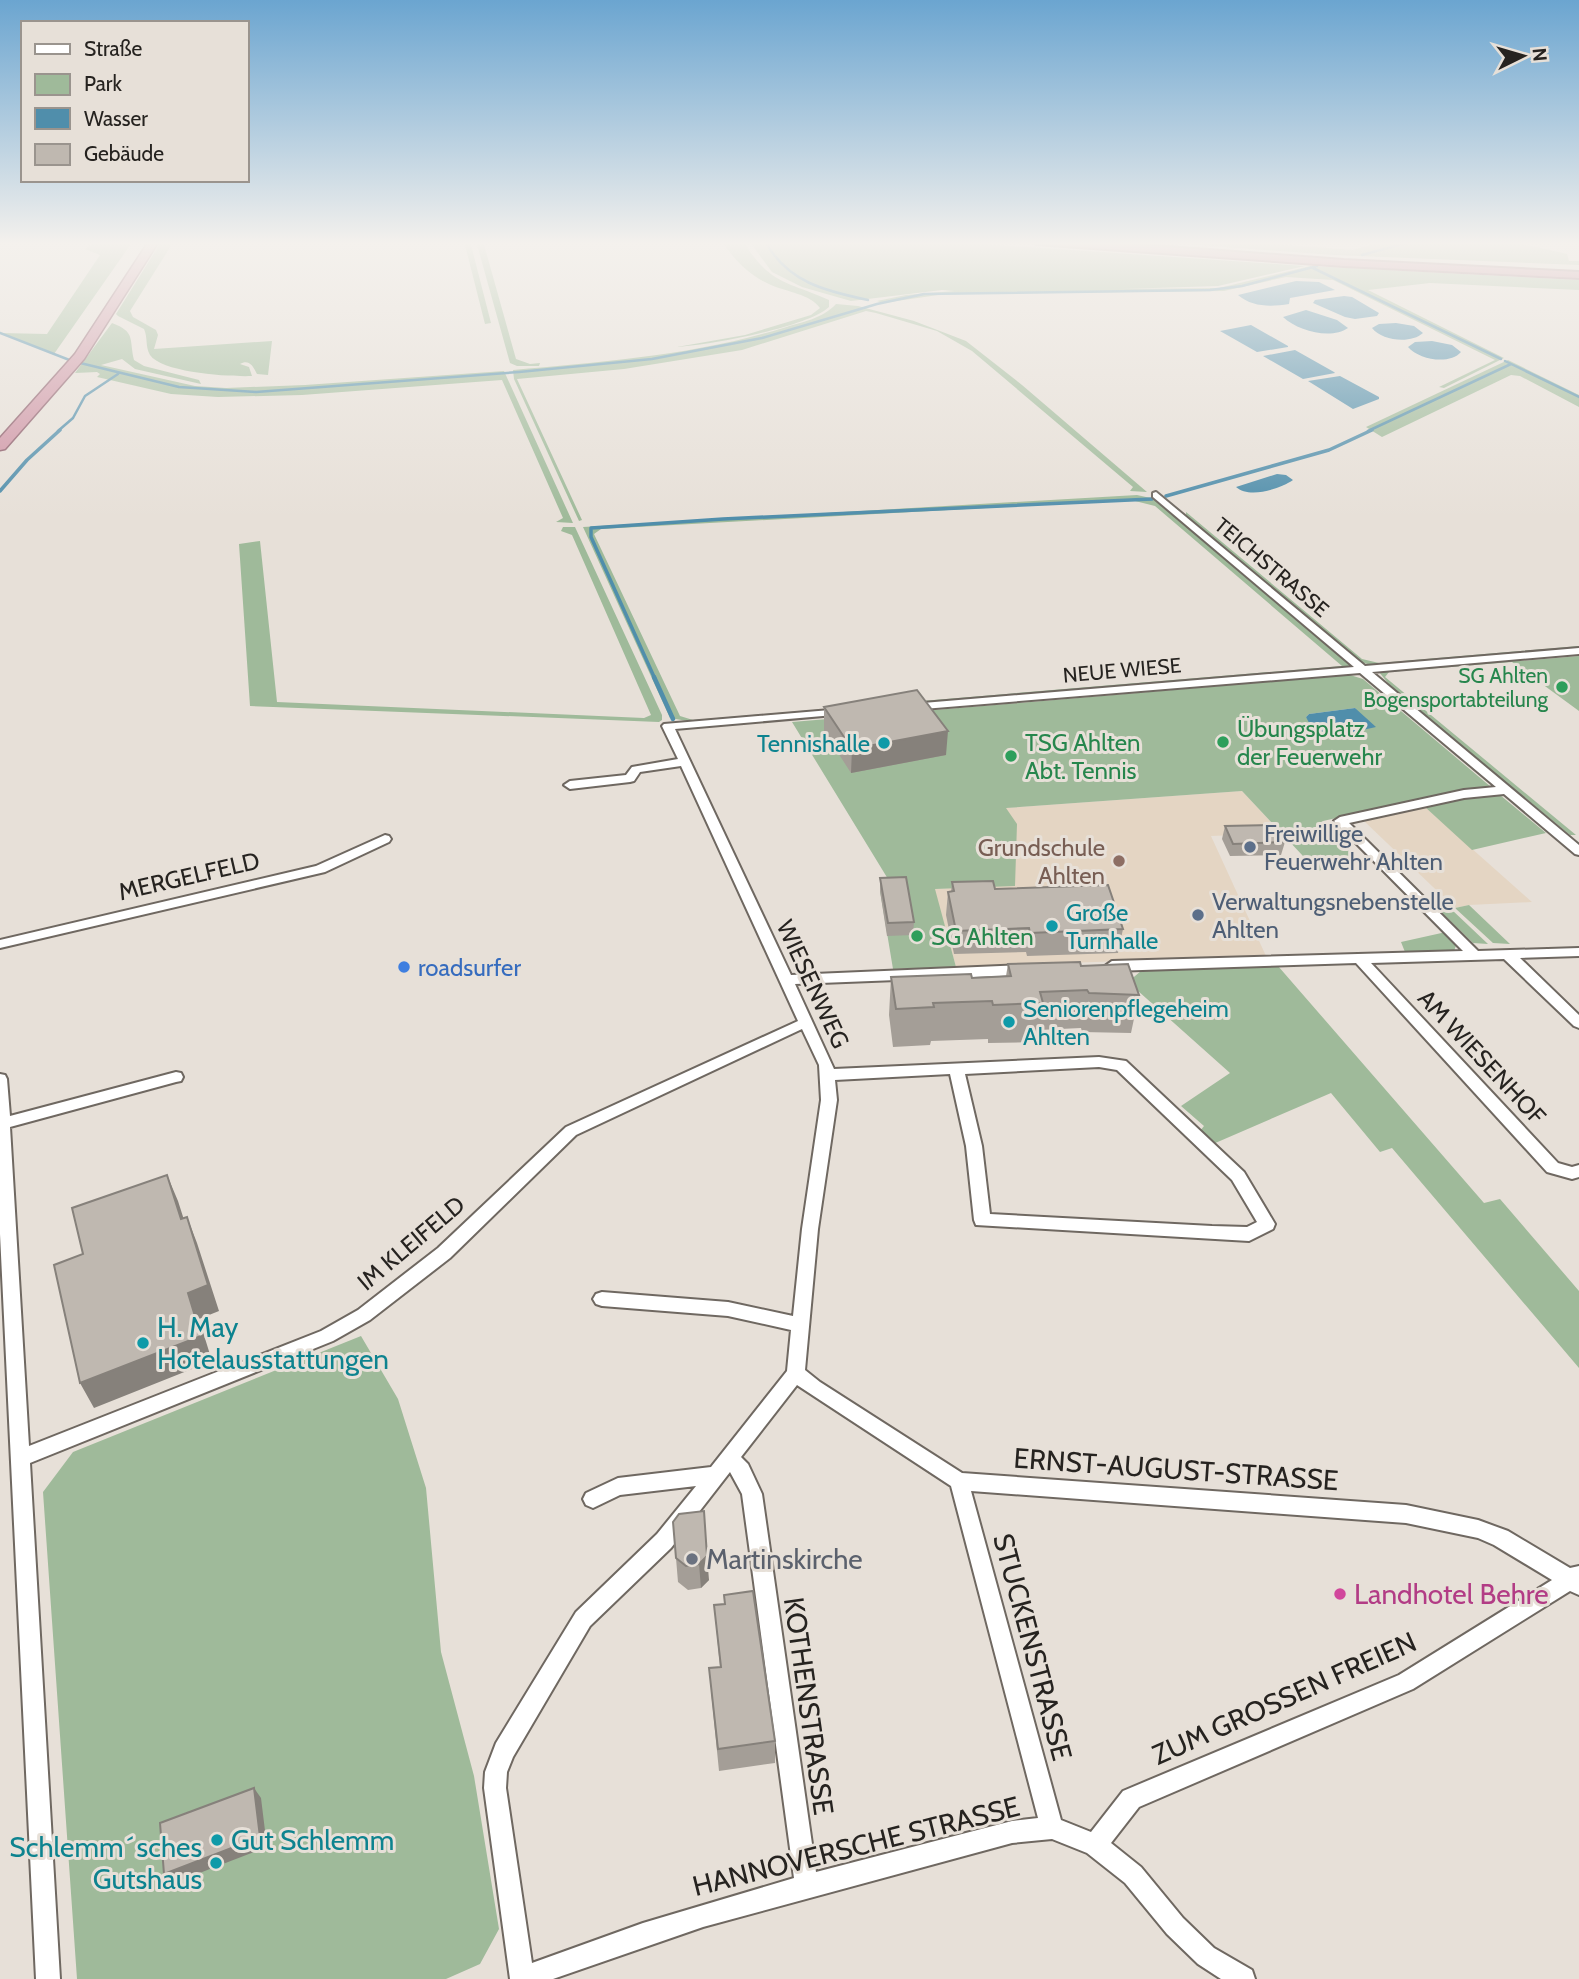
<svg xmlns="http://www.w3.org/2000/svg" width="1579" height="1979" font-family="Cabin,sans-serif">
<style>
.education{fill:#e4d5c3}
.green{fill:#9fba9a;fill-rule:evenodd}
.water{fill:#508eab}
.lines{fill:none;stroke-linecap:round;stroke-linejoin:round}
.stream-far2{stroke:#508eab;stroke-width:2.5}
.stream-far1{stroke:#508eab;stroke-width:3.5}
.stream{stroke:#508eab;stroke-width:4.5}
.minor-casing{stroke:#6f6861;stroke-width:4}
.trunk-casing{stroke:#8b5a68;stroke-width:3}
.motorway-casing{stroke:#8b5a68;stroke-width:4}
.minor{fill:#fff;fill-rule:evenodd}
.trunk{fill:#ce93a4;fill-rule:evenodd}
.motorway{fill:#c1788e;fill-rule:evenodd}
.wall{fill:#a49e97}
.shaded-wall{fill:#86817b}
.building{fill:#bfb8b0;stroke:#86817b;stroke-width:2}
.leisure-dot{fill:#2e9e5b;stroke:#e7e0d8;stroke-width:2.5}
.culture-dot{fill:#0f9aa8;stroke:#e7e0d8;stroke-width:2.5}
.service-dot{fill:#5c6f8a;stroke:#e7e0d8;stroke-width:2.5}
.education-dot{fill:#8d6e63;stroke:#e7e0d8;stroke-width:2.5}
.shop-dot{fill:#3f7fe0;stroke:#e7e0d8;stroke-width:2.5}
.worship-dot{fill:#6b7280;stroke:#e7e0d8;stroke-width:2.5}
.hotel-dot{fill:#d1479c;stroke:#e7e0d8;stroke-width:2.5}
.labels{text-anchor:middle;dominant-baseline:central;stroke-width:6;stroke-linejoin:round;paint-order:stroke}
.far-street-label{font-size:21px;fill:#262320;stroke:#e7e0d8}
.far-leisure-label{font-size:21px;fill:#27864d;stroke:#e7e0d8;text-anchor:end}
.leisure-label{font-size:24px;fill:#27864d;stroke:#e7e0d8;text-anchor:start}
.culture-label{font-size:24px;fill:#0d838f;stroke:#e7e0d8;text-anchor:start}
.service-label{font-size:24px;fill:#4e5e75;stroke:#e7e0d8;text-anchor:start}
.education-label{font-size:24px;fill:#785e54;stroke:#e7e0d8;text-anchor:end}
.street-label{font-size:24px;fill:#262320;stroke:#e7e0d8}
.shop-label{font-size:24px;fill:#366cbe;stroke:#e7e0d8;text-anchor:start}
.near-culture-label{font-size:28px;fill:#0d838f;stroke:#e7e0d8;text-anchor:start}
.near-street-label{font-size:28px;fill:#262320;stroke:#e7e0d8}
.near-worship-label{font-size:28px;fill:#5b616d;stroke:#e7e0d8;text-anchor:start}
.near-hotel-label{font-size:28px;fill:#b23c85;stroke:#e7e0d8;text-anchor:start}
</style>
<rect width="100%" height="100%" fill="#e7e0d8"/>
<path class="education" d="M1242 791 1281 833 1211 836 1266 956 956 967 934 889 1014 885 1005 808Z
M1425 807 1532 902 1469 905 1455 908 1364 821Z"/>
<path class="green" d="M95 241H133L54 354 0 333 47 334 100 255 85 249Z
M174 241 130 311 133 317 156 330 158 335 154 349 272 341 268 375 257 374C253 366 249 359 240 364L249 367 252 376C232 377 162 373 150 355 145 346 148 338 144 329L118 316 116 314 161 242Z
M464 241H470L491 323 485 324Z
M476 241H483L516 359 530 364 540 363 539 366H517L510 363Z
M722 241H743C770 285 787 281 829 300V307C806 328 709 345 677 347L745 335 811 315 820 308C810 294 787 292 771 285 750 276 734 260 722 241Z
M749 241H941L1305 266 1218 286 1122 289 1219 288 1310 266 1579 280V290L1430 283 1368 290 1504 358 1444 388 1439 387 1495 360 1333 280 1286 277 1224 291 945 294 883 303 877 301 906 295 954 291 942 290 851 301 802 287 772 272Z
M1145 241H1239L1353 250 1384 241H1509L1567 254 1569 261H1579V265L1334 255Z
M836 304 858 306 914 321 966 341 1022 385 1147 492 1130 491 1133 487 972 351 937 331 876 313 866 311 742 350 624 369 517 379 582 520 579 521 514 379 513 370C603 362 696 355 783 328 802 322 822 319 836 304Z
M112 323C136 332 129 339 134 360L144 366 199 380 201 384 135 369 122 359 101 365 195 386 226 388 305 385 504 371 573 523 556 522 563 518 502 380 302 395 218 397 171 394 97 377 100 374 97 372 75 373Z
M1508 360 1579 395V407L1520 376 1511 375 1382 437 1366 427Z
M1137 495 1155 499 1352 663 1349 667 693 722 670 718 583 527ZM1131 500 1155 506 1342 666 693 720 680 716 594 534 601 529Z
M1186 512 1362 659 1379 663 1579 646V649L1374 666 1361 662 1186 515Z
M563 527H575L662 715V720L659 722 250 706 239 544 260 541 277 702 644 718 651 715 572 535 561 531Z
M1579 656V711L1512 662 1389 672 1385 677 1576 835H1570L1392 688 1379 672 1516 658 1520 661Z
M1350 675 1363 679 1491 787 1461 790 1323 821 1361 861 1317 871 1242 791 1006 808 1017 824 1015 886 935 889 956 967 893 969 880 891V884L888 879 792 722ZM1355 708 1369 728 1326 734 1306 717 1309 714Z
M1500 795 1546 833 1472 850 1425 807 1468 798Z
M1469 905 1510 944 1493 943 1455 908Z
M1451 909 1488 944 1473 943 1441 912Z
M1446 932 1457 943 1454 951 1405 952 1401 942Z
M1278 966 1484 1203 1500 1199 1579 1291V1368L1392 1148 1380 1152 1331 1093 1213 1144 1200 1131 1204 1126 1181 1106 1230 1073 1128 982 1141 971Z
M361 1336 398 1399 426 1488 441 1652 474 1776 499 1929 480 1964 446 1979H77L43 1492 73 1452Z"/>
<path class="water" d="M1296 281 1319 282 1335 290 1290 298 1289 304C1270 307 1252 307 1238 295Z
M1344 296 1352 297 1379 313 1377 316 1355 319 1345 317 1313 303 1315 300Z
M1306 310 1337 320 1348 328C1331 340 1298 331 1283 317Z
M1396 323 1414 326 1423 333C1411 344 1382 341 1372 328L1379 324Z
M1251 325 1288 346V347L1257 352 1220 331Z
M1432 341 1452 345 1461 352C1450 365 1419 360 1408 347L1415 342Z
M1295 350 1334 372 1335 373 1303 379 1263 356Z
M1340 376 1379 397V399L1353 409 1308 381Z
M1277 474 1286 475 1293 480C1280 489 1249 499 1236 487Z
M1355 708 1376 727C1354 732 1317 743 1306 717L1309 714Z"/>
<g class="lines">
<path class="stream-far2" d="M765 241C787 282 825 291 868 300
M1362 255 1413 241
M1313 268 1501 359
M0 333 72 361 179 387 256 392 519 372 652 359 762 338 877 304 924 294 1210 290 1242 286 1317 266
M1505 361 1579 397
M58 431 73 418 85 396 118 374
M1368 431 1511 364"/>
<path class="stream-far1" d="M0 491 27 460 60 430
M1166 496 1329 450 1372 430
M655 679 591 537V528L723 519 1152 499"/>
<path class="stream" d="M654 677 673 719"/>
<g class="minor-casing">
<path id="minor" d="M1156 492 1365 666 1579 648V654L1372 672 1579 845V855L1575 854 1504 794 1464 798 1349 823 1478 951 1579 948V956L1520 958 1579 1015V1028L1574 1026 1504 959 1371 963 1558 1163 1572 1167 1579 1165V1177L1572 1179 1547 1172 1356 963 1112 971 1105 966 1112 961 1463 951 1334 821 1340 817 1464 790 1496 787 1360 673 911 710 905 707 911 704 1354 667 1153 497V493Z
M842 709 848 712 846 714 675 729 791 975 1025 965 1032 970 1025 975 795 984 834 1069 1099 1057 1126 1061 1244 1172 1275 1224 1273 1229 1249 1241 976 1225 974 1220 966 1146 950 1074 835 1080 837 1100 818 1229 805 1370 820 1382 962 1473 1406 1505 1478 1520 1508 1531 1570 1568 1579 1566V1595L1570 1591 1413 1689 1139 1807 1111 1843 1141 1867 1183 1918 1214 1948 1252 1970 1255 1979H1221L1198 1964 1167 1934 1125 1883 1087 1853 1052 1839 1012 1843 703 1927 553 1979H510L484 1788 485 1772 496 1743 576 1612 657 1534 696 1486 620 1495 593 1508 586 1505 583 1499 586 1493 618 1478 711 1467 787 1371 791 1330 728 1316 602 1306 596 1304 593 1299 596 1294 602 1292 728 1302 793 1316 802 1229 821 1100 819 1065 802 1029 576 1135 450 1258 370 1320 333 1341 30 1463 60 1979H36L0 1234V1074L5 1075 7 1079 10 1116 176 1072 181 1073 183 1077 181 1081 176 1082 10 1127 29 1446 321 1331 358 1310 438 1248 566 1127 798 1021 681 766 640 772 634 781 630 782 570 789 564 785 570 781 626 775 632 767 678 759 662 726 664 724ZM1099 1067 1117 1070 1232 1180 1257 1222 1247 1227 1212 1226 990 1214 982 1146 965 1074ZM797 1385 951 1486 1038 1818 1012 1821 816 1872 762 1494 748 1464 741 1457ZM730 1472 742 1494 794 1878 643 1923 532 1963 506 1788 507 1772 513 1757 590 1626 671 1548ZM971 1491 1406 1523 1478 1538 1494 1545 1552 1580 1399 1675 1123 1791 1091 1832 1061 1820Z
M385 835 389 836 391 839 389 842 325 872 0 948V940L316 866Z"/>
</g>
<g class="trunk-casing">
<path id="trunk" d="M149 241H159L84 359 5 449 0 450V438L75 354Z"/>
</g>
<g class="motorway-casing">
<path id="motorway" d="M1031 241H1089L1344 260 1579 272V278L1344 266 1036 244Z"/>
</g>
<use href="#minor" class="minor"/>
<use href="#trunk" class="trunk"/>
<use href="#motorway" class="motorway"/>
</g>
<path class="wall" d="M824 707 946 755 851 773 824 731Z
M1225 826 1285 842 1281 855 1230 856 1222 839Z
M880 878 914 922 913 935 887 936 880 891Z
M952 882 995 889 1123 929 1118 953 1027 956 1026 952 954 954 946 915 948 892H951Z
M1008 964 1081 966 1139 995 1131 1033 1082 1032 1081 1028 1039 1030 1038 1042 988 1043V1039L931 1041 930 1045 893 1047 889 1015 891 977 972 978 1006 976Z
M673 1522 709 1580 701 1588 688 1590 678 1582Z
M714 1605 775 1741V1763L719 1771 711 1691 720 1667Z"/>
<path class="shaded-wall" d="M948 731 946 755 851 773 852 749Z
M167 1175 178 1201 192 1245 181 1219Z
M187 1217 197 1243 219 1311 199 1319 212 1361 94 1408 80 1383 188 1293Z
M707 1556 709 1580 701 1588 699 1564Z
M254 1788 261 1798 267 1847 171 1884 164 1874Z"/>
<path class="building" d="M917 690 948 731 852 749 824 707Z
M1276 825 1285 842 1233 844 1225 826Z
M906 877 914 922 888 923 880 878Z
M993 881 995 889 1108 885 1123 929 1030 933 1029 928 956 931 948 892 954 891 952 882Z
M1080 962 1081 966 1128 964 1139 995 1089 993 1087 990 1040 992 1043 1003 993 1005 992 1001 933 1003 934 1007 896 1009 891 977 971 974 972 978 1011 976 1008 964Z
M167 1175 181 1219 187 1217 208 1285 188 1293 201 1336 80 1383 54 1265 83 1254 72 1208Z
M704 1511 707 1556 699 1564 686 1566 676 1558 673 1522 679 1514Z
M753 1591 775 1741 718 1749 709 1668 721 1667 714 1605 725 1604 724 1595Z
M254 1788 260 1837 164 1874 160 1823Z"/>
<linearGradient id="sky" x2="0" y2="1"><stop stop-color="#6ba5d0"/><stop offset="0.47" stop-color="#f4f1ed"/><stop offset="1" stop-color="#f4f1ed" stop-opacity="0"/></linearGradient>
<rect width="1579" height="518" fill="url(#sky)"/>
<g class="leisure-dot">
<circle cx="1562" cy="687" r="7"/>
<circle cx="1223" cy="742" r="7"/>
<circle cx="1011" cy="756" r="7"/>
<circle cx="917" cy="936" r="7"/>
</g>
<g class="culture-dot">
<circle cx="884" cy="743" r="7"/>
<circle cx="1052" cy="926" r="7"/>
<circle cx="1009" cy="1022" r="7"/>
<circle cx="143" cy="1343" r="7"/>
<circle cx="217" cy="1840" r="7"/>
<circle cx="216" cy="1863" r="7"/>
</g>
<g class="service-dot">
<circle cx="1250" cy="847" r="7"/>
<circle cx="1198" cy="915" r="7"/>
</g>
<circle class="education-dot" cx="1119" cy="861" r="7"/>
<circle class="shop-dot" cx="404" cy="967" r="7"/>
<circle class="worship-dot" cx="692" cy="1559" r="7"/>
<circle class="hotel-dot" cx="1340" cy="1594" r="7"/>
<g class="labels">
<g class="far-street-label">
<text transform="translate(1272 567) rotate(40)">TEICHSTRASSE</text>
<text transform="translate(1122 670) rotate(-5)">NEUE WIESE</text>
</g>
<g class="far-leisure-label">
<text x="1548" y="675">SG Ahlten<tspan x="1548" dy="24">Bogensportabteilung</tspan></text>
</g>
<g class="leisure-label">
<text x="1237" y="728">Übungsplatz<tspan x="1237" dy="28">der Feuerwehr</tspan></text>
<text x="1025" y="742">TSG Ahlten<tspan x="1025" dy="28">Abt. Tennis</tspan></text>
<text x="931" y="936">SG Ahlten</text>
</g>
<g class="culture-label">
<text x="870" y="743" text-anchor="end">Tennishalle</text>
<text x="1066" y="912">Große<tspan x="1066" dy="28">Turnhalle</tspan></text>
<text x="1023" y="1008">Seniorenpflegeheim<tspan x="1023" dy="28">Ahlten</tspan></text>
</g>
<g class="service-label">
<text x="1264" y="833">Freiwillige<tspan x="1264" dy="28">Feuerwehr Ahlten</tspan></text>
<text x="1212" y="901">Verwaltungsnebenstelle<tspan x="1212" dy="28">Ahlten</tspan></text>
</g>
<g class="education-label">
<text x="1105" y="847">Grundschule<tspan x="1105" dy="28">Ahlten</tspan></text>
</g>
<g class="street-label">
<text transform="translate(189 876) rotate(-13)">MERGELFELD</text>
<text transform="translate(813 984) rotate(65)">WIESENWEG</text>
<text transform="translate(1482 1057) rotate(47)">AM WIESENHOF</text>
<text transform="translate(411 1243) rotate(-40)">IM KLEIFELD</text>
</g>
<g class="shop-label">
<text x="418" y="967">roadsurfer</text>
</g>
<g class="near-culture-label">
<text x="157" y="1327">H. May<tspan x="157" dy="32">Hotelausstattungen</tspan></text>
<text x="231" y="1840">Gut Schlemm</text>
<text x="202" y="1847" text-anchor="end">Schlemm´sches<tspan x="202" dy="32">Gutshaus</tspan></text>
</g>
<g class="near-street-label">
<text transform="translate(1176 1469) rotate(4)">ERNST-AUGUST-STRASSE</text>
<text transform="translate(1033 1647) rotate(75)">STUCKENSTRASSE</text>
<text transform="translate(1284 1698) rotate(-24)">ZUM GROSSEN FREIEN</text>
<text transform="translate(809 1706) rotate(82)">KOTHENSTRASSE</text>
<text transform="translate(856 1846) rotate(-14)">HANNOVERSCHE STRASSE</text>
</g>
<g class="near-worship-label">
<text x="706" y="1559">Martinskirche</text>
</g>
<g class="near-hotel-label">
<text x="1354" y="1594">Landhotel Behre</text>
</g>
</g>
<rect x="21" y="21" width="228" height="161" fill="#e7e0d8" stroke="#9a948e" stroke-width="2"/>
<rect x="35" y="44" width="35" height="10" fill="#ffffff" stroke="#9a948e" stroke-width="2"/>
<text x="84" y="56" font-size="21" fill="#262320">Straße</text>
<rect x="35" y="74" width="35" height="21" fill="#9fba9a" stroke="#9a948e" stroke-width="2"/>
<text x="84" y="91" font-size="21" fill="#262320">Park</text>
<rect x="35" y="108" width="35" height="21" fill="#508eab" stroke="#9a948e" stroke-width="2"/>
<text x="84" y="126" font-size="21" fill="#262320">Wasser</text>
<rect x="35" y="144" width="35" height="21" fill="#bfb8b0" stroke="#9a948e" stroke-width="2"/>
<text x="84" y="161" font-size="21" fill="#262320">Gebäude</text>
<g transform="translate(1523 56) rotate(85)" stroke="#e7e0d8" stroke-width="5" paint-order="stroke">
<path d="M0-5L12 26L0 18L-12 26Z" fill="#262320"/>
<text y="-10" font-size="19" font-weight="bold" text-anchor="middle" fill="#262320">N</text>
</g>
</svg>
